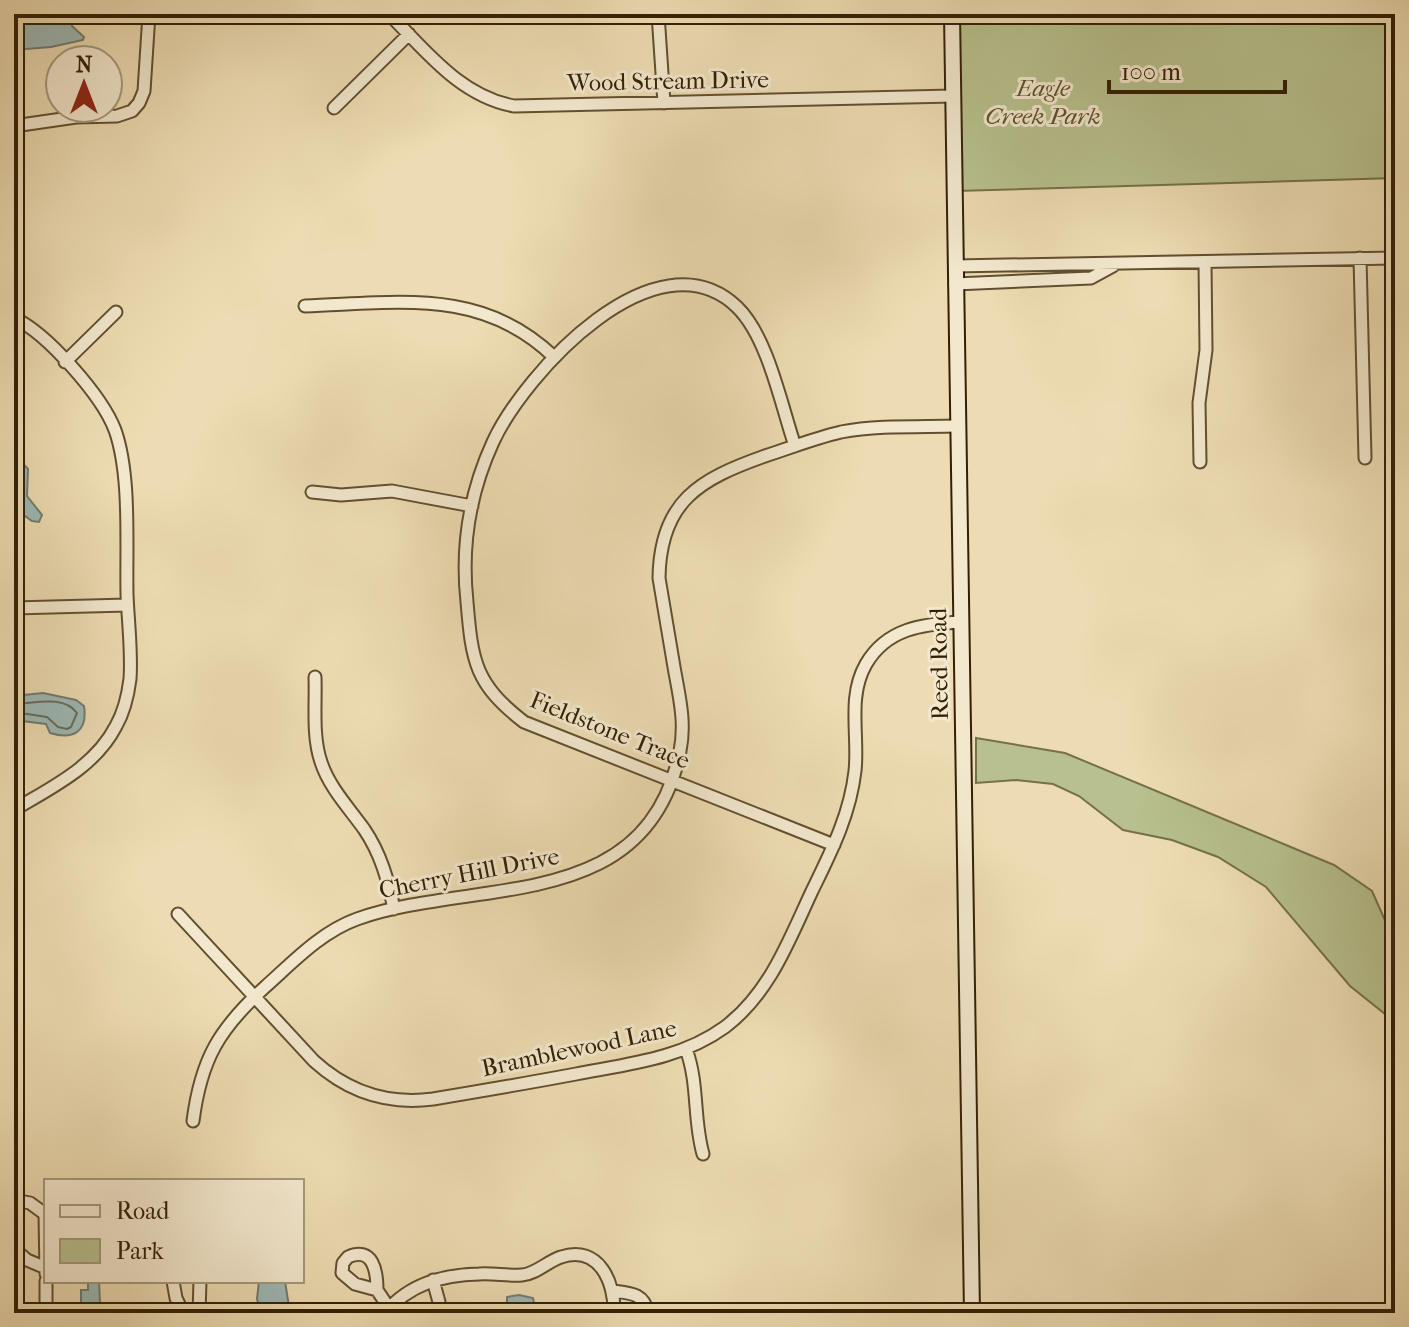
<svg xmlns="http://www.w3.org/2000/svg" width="1409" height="1327" font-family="'IM FELL French Canon',serif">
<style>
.green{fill:#b7c08e;stroke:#757049;stroke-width:2}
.water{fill:#9db9b7;stroke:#737c6f;stroke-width:2}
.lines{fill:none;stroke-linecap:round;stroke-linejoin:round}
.shore{stroke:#686c5e;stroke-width:2}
.minor-casing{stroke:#624f30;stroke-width:15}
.secondary-casing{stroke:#332004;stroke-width:18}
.minor{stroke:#f3e8ce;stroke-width:11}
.secondary{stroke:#f3e8ce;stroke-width:14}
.labels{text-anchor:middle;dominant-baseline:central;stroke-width:6;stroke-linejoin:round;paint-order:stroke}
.street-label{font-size:24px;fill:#332004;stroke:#f3e8ce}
.park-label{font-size:24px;font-style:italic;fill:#5b502d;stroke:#f3e8ce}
</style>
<rect width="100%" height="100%" fill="#eddcb3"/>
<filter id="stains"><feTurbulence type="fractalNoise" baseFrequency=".0025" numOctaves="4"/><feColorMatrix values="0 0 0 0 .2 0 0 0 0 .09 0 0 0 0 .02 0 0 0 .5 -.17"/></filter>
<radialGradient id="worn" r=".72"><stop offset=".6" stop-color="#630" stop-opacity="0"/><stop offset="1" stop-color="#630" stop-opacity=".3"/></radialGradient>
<path class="green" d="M954 14H1395V178L957 191Z
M976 738 1065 753 1334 865 1372 891 1395 943V1022L1350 986 1266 887 1218 857 1172 840 1123 830 1079 796 1053 784 1016 780 976 783Z"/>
<path class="water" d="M14 14H71L72 26 84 37 83 40 51 47 14 50Z
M14 454 28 469 27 496 42 515 39 522 32 521 14 508Z
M43 693 76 700 84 706C88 732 73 740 50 733L46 724 14 720V696Z
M88 1281H99L100 1303H81V1290H88Z
M259 1281H285L290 1313H261L257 1299Z
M519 1295 533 1298 536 1313H507V1297Z"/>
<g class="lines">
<path class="shore" d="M14 704C33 704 63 694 77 713L71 727 67 729 58 727 47 717 14 712"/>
<g class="minor-casing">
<path id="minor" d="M389 14C426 51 460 96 514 106L953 96
M658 14 664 103
M334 108 409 34
M14 126 76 117 117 116 132 111 139 103 144 91 149 14
M1360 258 1365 458
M955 266 1395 258
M955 284 1091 278 1113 266
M305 306C397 303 482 287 554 357
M14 318C47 333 102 396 115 430 131 475 126 545 127 594 128 622 132 651 130 679 128 695 124 712 116 726 95 767 52 787 14 810
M65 362 116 312
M795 446C781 405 768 337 737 307 656 230 525 373 493 442 470 492 461 547 467 602 472 662 475 684 524 722L834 845
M1200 462 1199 403 1206 350 1205 262
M312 492 341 495 392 491 472 506
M14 608 127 605
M315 677C316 704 312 736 321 762 329 787 349 808 364 829 381 854 388 880 394 909
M178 914 314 1061C348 1092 387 1105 433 1099 481 1091 528 1083 576 1074 628 1064 681 1059 725 1027 770 993 789 940 812 891 831 852 850 815 855 771 859 736 847 697 866 664 887 628 923 624 961 622
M686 1049C699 1084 693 1119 703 1154
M193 1121C201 1059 219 1029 265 987 293 962 321 932 357 919 476 877 647 916 680 751 686 722 679 696 674 667 669 637 664 608 659 578 660 501 700 479 765 456 790 448 815 438 841 432 878 425 919 427 957 426
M14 1200 30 1203 45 1214 46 1274
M14 1249 27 1260 46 1268
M433 1280 439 1302 438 1313
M46 1281V1313
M173 1281 176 1298 183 1313
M377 1290C377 1271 373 1246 348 1257L343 1263 342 1273 355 1284 377 1290 389 1308
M613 1291C630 1293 644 1293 648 1313
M199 1313 200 1281
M385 1313C409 1284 442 1275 479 1274 493 1273 508 1276 522 1275 536 1274 548 1261 561 1257 599 1244 615 1283 614 1313"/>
</g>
<g class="secondary-casing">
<path id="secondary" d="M952 14 972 1313"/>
</g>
<use href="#minor" class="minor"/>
<use href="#secondary" class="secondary"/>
</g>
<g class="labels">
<g class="street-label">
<text transform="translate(668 81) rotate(-1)">Wood Stream Drive</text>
<text transform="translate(939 664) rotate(-91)">Reed Road</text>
<text transform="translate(610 730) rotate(22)">Fieldstone Trace</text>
<text transform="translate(469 873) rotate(-11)">Cherry Hill Drive</text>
<text transform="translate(579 1048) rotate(-12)">Bramblewood Lane</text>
</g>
<g class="park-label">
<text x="1043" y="88">Eagle<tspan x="1043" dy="28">Creek Park</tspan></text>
</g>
</g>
<rect width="1409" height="1327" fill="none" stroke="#eddcb3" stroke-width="48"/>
<rect x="16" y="16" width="1377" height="1295" fill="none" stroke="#332004" stroke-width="4"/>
<rect x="24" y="24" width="1361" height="1279" fill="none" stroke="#332004" stroke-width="2"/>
<rect x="44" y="1179" width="260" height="104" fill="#f3e8ce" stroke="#a6987d" stroke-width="2"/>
<rect x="60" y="1205" width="40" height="12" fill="#f3e8ce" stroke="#a6987d" stroke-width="2"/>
<text x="116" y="1219" font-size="24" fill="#332004">Road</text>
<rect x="60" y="1239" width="40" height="24" fill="#b7c08e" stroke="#a6987d" stroke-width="2"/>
<text x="116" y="1259" font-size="24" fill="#332004">Park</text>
<g transform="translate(84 84)"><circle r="38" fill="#f3e8ce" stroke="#a6987d" stroke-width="2"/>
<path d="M0-6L14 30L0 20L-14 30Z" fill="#8f2418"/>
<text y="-12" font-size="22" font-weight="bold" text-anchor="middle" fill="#332004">N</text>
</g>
<path d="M1109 80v12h176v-12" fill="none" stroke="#332004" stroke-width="4"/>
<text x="1121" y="80" font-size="24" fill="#332004" stroke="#f3e8ce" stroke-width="6" paint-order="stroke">100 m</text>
<rect width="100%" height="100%" filter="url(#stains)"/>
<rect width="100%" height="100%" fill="url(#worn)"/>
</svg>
